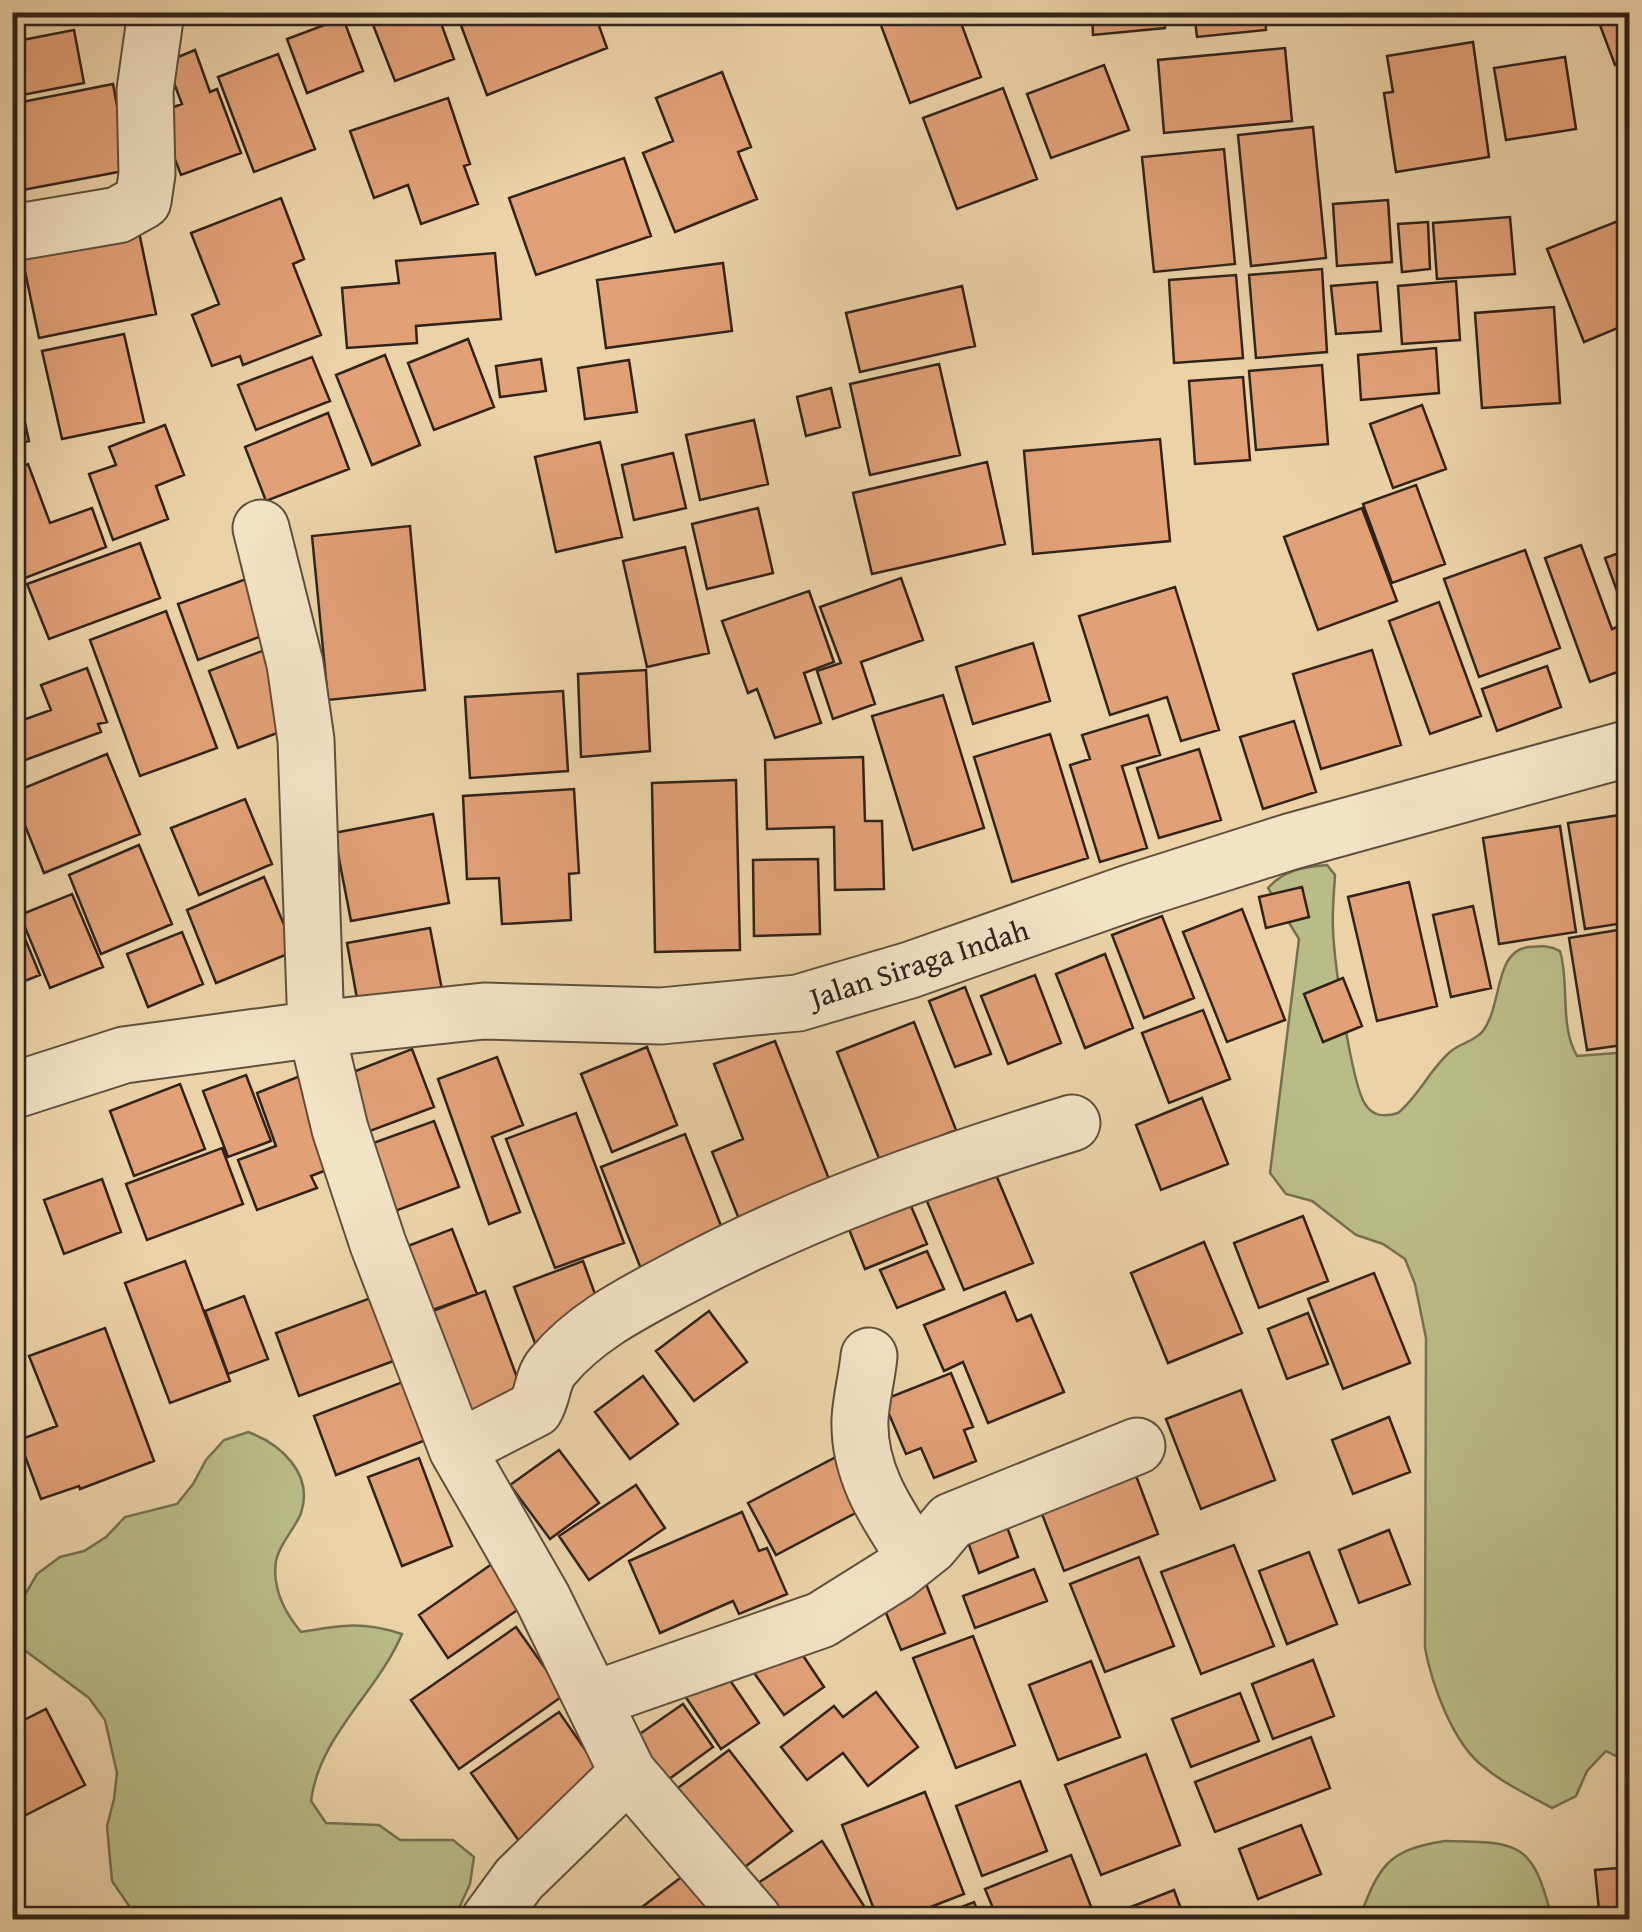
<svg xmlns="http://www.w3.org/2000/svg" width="1642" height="1932" font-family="'Gentium Book Plus',serif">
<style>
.green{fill:#b9bc86;stroke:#757051;stroke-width:2.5}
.building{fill:#e2a076;stroke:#31231c;stroke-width:2.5}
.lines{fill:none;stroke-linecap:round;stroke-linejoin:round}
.minor-casing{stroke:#604f3f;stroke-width:59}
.minor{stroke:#f2e2c6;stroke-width:55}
.labels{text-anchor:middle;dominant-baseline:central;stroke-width:9;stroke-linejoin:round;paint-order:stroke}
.street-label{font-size:30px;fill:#31231c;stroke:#f2e2c6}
</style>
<rect width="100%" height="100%" fill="#ebd3a7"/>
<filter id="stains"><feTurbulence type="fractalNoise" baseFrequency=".002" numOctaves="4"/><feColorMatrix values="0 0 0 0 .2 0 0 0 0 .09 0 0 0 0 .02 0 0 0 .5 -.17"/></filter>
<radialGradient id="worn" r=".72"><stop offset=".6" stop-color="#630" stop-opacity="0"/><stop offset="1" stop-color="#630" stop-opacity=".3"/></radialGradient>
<path class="green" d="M1327 865 1335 875C1334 893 1332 912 1333 929 1334 960 1351 1082 1365 1104 1373 1117 1385 1117 1398 1113 1419 1096 1430 1069 1450 1052 1460 1043 1474 1042 1483 1031 1503 1004 1494 950 1529 947 1542 946 1549 945 1560 951 1570 985 1559 1025 1577 1056L1629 1052V1763L1606 1751 1587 1771 1576 1796 1552 1808C1529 1795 1504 1784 1484 1767 1453 1744 1432 1685 1425 1648L1426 1338 1415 1284 1405 1259 1383 1244 1356 1235 1312 1201 1286 1194 1270 1173 1299 939 1268 888C1284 870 1303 867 1327 865Z
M248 1432C281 1444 314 1474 301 1513 295 1529 279 1544 276 1561 272 1588 285 1613 301 1632 341 1625 363 1621 402 1634 377 1693 319 1736 311 1801L326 1823 379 1825 400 1840H453L474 1857 470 1884 454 1919H138L112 1881 107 1826 114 1799 117 1773 105 1720 89 1698 23 1649 16 1624 23 1598 37 1574 60 1557 84 1551 106 1537 125 1517 177 1504 193 1484 206 1460 224 1440Z
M1445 1841C1520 1842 1533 1842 1552 1919H1359C1379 1867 1386 1850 1445 1841Z"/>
<path class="building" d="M368 12H437L454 59 395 81Z
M456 12H594L607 48 487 95Z
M876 12H957L981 77 910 103Z
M1092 12H1164L1165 28 1093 35Z
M1194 12H1265L1266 30 1197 37Z
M1595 12H1630V60L1615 65Z
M343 18 363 71 307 93 287 39Z
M74 30 84 83 12 97V42Z
M1473 42 1489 157 1396 172 1384 93 1393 92 1387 56Z
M1285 48 1292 121 1164 133 1158 60Z
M195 50 210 92 217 89 241 153 181 175 157 113 182 104 166 62Z
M278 54 315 149 254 172 218 77Z
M1565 57 1576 129 1506 140 1494 68Z
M1104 65 1129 130 1051 158 1027 94Z
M722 72 751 147 738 152 757 199 675 232 643 153 673 141 656 98Z
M113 84 129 170 12 192V104Z
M1003 88 1037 179 957 209 923 118Z
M448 98 470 164 464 166 478 204 421 224 408 185 374 198 350 131Z
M1313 127 1326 258 1251 266 1238 135Z
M1224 149 1235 264 1154 272 1142 157Z
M624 158 651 236 536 275 509 198Z
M281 198 304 259 293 264 321 335 243 365 240 356 212 366 192 315 219 304 191 233Z
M1388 200 1392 262 1337 266 1333 204Z
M1510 217 1515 274 1437 279 1433 223Z
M1623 219 1630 236V323L1584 342 1547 249Z
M1428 222 1430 269 1402 272 1398 224Z
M139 232 156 314 39 338 22 257Z
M495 253 501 319 416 326 417 343 347 348 342 288 399 283 396 261Z
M723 263 732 331 606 348 597 280Z
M1322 269 1327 352 1256 358 1249 275Z
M1236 275 1243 358 1174 363 1169 280Z
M1456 281 1460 340 1402 344 1398 286Z
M1377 282 1381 331 1336 334 1331 286Z
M962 286 975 346 860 372 846 313Z
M1554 307 1560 403 1482 408 1475 313Z
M124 334 144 422 62 439 42 351Z
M468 339 494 407 434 430 408 363Z
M1436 348 1439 393 1361 400 1358 355Z
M385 355 420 445 372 465 336 375Z
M312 357 330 401 256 430 238 385Z
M541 359 546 391 500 397 496 366Z
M629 360 637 412 585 419 578 368Z
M939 364 960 455 870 475 850 384Z
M1322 365 1328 444 1256 450 1249 371Z
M1243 377 1250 460 1195 464 1189 381Z
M17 386 29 441 12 445V387Z
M831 388 840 427 806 436 797 397Z
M1422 405 1446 469 1393 488 1370 424Z
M328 413 349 469 266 501 245 447Z
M754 420 768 484 700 500 686 435Z
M165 425 184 475 156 486 168 519 113 540 89 474 116 465 109 447Z
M1160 439 1170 541 1033 554 1024 451Z
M600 442 622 537 556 552 535 457Z
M673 453 686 508 634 520 622 465Z
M987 462 1005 544 872 574 853 493Z
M28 464 50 523 92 508 106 547 12 583V470Z
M1416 485 1445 564 1392 583 1363 504Z
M758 508 773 573 707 589 692 524Z
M1362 508 1397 601 1318 630 1284 537Z
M410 526 425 690 328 700 312 536Z
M140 543 160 598 49 639 27 584Z
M1581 545 1612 629 1630 622V664L1625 665 1626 669 1590 682 1545 558Z
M685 547 709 653 647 667 623 561Z
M1630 549V614L1626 616 1605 558Z
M1525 550 1560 648 1479 677 1444 579Z
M901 578 923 640 861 662 875 704 833 719 817 671 841 663 820 607Z
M246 579 267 634 198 660 178 604Z
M1175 587 1219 730 1181 741 1167 697 1110 715 1079 616Z
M809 591 834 662 804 673 821 723 775 738 757 689 748 693 722 621Z
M1439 602 1481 716 1430 734 1389 621Z
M166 611 217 748 140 776 90 640Z
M1033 643 1050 701 973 724 956 667Z
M270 648 298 725 238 748 209 671Z
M1372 650 1401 745 1321 769 1293 674Z
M1547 666 1561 707 1497 731 1482 689Z
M87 668 107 722 98 724 101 732 12 765V724L51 710 41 685Z
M646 670 650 751 581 757 578 674Z
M563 691 568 771 470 778 465 697Z
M943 695 984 828 913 850 872 716Z
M1148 715 1160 755 1122 766 1147 848 1100 862 1070 765 1090 759 1082 735Z
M1294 721 1316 792 1263 809 1240 737Z
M1050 734 1088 858 1012 882 974 757Z
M1199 749 1221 820 1159 838 1137 768Z
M107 754 140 834 44 873 12 793Z
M863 757 865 821H882L884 889 835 890 834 827 767 829 765 760Z
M736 780 740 950 655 952 652 783Z
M574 789 579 873 569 874 571 920 502 924 499 878 467 879 463 796Z
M245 799 272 864 199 895 171 828Z
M433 814 449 903 351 921 334 833Z
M1626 814 1630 835V922L1585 929 1568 823Z
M1560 826 1576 932 1499 944 1483 838Z
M139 845 172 924 101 954 69 875Z
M818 859 820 934 754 936 753 860Z
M264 877 295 951 216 983 187 910Z
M1409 882 1437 1006 1377 1021 1348 897Z
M1302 887 1309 917 1266 928 1259 897Z
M72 894 103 967 50 988 20 915Z
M1473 906 1491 988 1451 997 1433 915Z
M12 907 40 975 12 986Z
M1242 909 1285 1020 1227 1042 1183 932Z
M1162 916 1194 998 1144 1018 1112 935Z
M430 928 445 1005 361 1021 347 943Z
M1630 928V1044L1587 1050 1569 938Z
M182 932 203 984 148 1007 127 954Z
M1105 954 1133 1028 1085 1048 1056 974Z
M1035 975 1061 1043 1008 1064 981 996Z
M1343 978 1362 1026 1323 1042 1304 994Z
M965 987 991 1054 955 1067 929 1001Z
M1203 1010 1230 1079 1169 1103 1142 1033Z
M914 1022 956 1130 880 1161 837 1052Z
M775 1041 836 1197 739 1219 712 1152 743 1139 714 1064Z
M647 1047 677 1125 612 1152 581 1074Z
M412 1049 434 1107 370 1131 348 1074Z
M497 1057 523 1125 492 1137 520 1212 489 1224 438 1079Z
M308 1073 342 1164 311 1176 317 1188 257 1210 238 1160 276 1146 257 1093Z
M246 1075 271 1141 228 1157 203 1091Z
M180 1084 205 1149 134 1176 110 1111Z
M1202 1098 1228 1164 1161 1190 1136 1125Z
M576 1113 624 1243 555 1268 506 1139Z
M434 1121 459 1187 390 1213 365 1146Z
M685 1134 727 1241 643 1274 601 1167Z
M222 1148 243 1204 147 1240 126 1184Z
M989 1158 1033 1263 964 1290 921 1187Z
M102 1179 121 1232 64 1254 44 1200Z
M903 1187 927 1244 865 1269 842 1212Z
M1303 1216 1328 1281 1259 1308 1234 1243Z
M452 1229 477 1294 416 1316 392 1252Z
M1204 1242 1242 1333 1168 1363 1131 1273Z
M927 1251 944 1289 897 1308 880 1270Z
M185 1261 230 1381 170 1403 125 1283Z
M583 1261 603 1316 535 1343 514 1287Z
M1374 1273 1410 1363 1343 1389 1308 1299Z
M485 1291 529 1410 461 1436 417 1317Z
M1005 1292 1017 1321 1031 1315 1064 1392 988 1423 963 1362 944 1371 924 1325Z
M244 1296 268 1359 228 1374 205 1311Z
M376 1296 399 1359 299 1396 276 1333Z
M709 1311 747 1362 694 1401 656 1351Z
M1308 1313 1328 1364 1287 1379 1268 1329Z
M105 1328 154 1461 80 1489 79 1486 41 1499 19 1440 57 1426 29 1356Z
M951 1373 973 1427 964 1430 976 1461 934 1478 921 1448 906 1454 883 1400Z
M643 1376 678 1424 630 1459 595 1412Z
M413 1378 436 1436 336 1475 314 1416Z
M1241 1390 1275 1480 1201 1509 1166 1419Z
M1389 1417 1410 1472 1353 1494 1332 1440Z
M559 1450 599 1503 550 1539 510 1485Z
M838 1456 865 1508 776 1555 748 1503Z
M419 1458 452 1546 402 1566 368 1477Z
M1132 1465 1158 1534 1064 1571 1037 1501Z
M636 1485 665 1528 589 1580 559 1536Z
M742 1512 759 1551 767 1548 787 1594 739 1614 733 1601 660 1633 629 1561Z
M1003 1516 1018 1557 979 1573 964 1531Z
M1389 1530 1410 1584 1359 1603 1339 1550Z
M1234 1545 1274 1646 1201 1674 1161 1572Z
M1309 1552 1337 1624 1287 1644 1259 1571Z
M1139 1557 1174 1646 1105 1672 1070 1584Z
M499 1559 529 1602 448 1658 419 1615Z
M1034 1569 1047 1601 975 1628 963 1596Z
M925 1581 945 1633 901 1650 880 1598Z
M516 1627 564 1695 459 1769 411 1700Z
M973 1636 1015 1745 956 1768 913 1658Z
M794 1642 824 1687 784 1715 752 1670Z
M1313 1660 1334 1716 1273 1739 1252 1684Z
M1091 1661 1120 1737 1058 1760 1029 1685Z
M723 1670 759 1723 721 1749 685 1696Z
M876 1692 918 1747 868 1786 843 1753 807 1780 781 1747 834 1706 843 1717Z
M1240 1693 1259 1741 1191 1767 1172 1719Z
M683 1704 713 1747 661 1785 631 1740Z
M46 1709 85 1785 12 1822V1726Z
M559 1712 606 1780 519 1841 471 1773Z
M1311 1737 1330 1788 1215 1832 1195 1782Z
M729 1750 792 1831 733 1876 671 1793Z
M1146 1754 1180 1845 1101 1875 1065 1785Z
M1020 1781 1047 1851 982 1876 956 1806Z
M925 1792 964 1894 897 1920H878L842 1825Z
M1301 1825 1321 1874 1258 1899 1239 1849Z
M822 1841 873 1920H777L755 1885Z
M1071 1855 1092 1909 1064 1920H998L985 1889Z
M1630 1867V1920H1600L1595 1870Z
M688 1872 724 1920H625Z
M1174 1890 1185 1920H1115L1113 1914Z
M974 1902 981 1920H928Z"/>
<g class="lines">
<g class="minor-casing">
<path id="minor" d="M12 233 118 215 143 201 147 174 145 90 156 12
M261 528 295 664 306 740 316 1029 340 1129 378 1244 457 1449 543 1599 628 1773 519 1879 489 1920
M12 1091 124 1055 316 1029 484 1011 661 1016 798 1003 910 970 1132 892 1289 842 1630 748
M869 1356C867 1377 861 1399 860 1419 858 1473 887 1514 915 1557
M457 1449 535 1409C543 1396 542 1379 552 1367 585 1327 631 1304 676 1280 802 1212 935 1165 1072 1123
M595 1699 821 1620 896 1573 930 1546 951 1521 1137 1446
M628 1773 754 1920"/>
</g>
<use href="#minor" class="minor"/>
</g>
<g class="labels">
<g class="street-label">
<text transform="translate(919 963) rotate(-18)">Jalan Siraga Indah</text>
</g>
</g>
<rect width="1642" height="1932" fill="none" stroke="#ebd3a7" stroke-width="50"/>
<rect x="15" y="15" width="1612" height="1902" fill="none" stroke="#31231c" stroke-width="5"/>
<rect x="25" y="25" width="1592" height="1882" fill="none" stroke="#31231c" stroke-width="2.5"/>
<rect width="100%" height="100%" filter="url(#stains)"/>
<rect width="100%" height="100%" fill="url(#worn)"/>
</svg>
